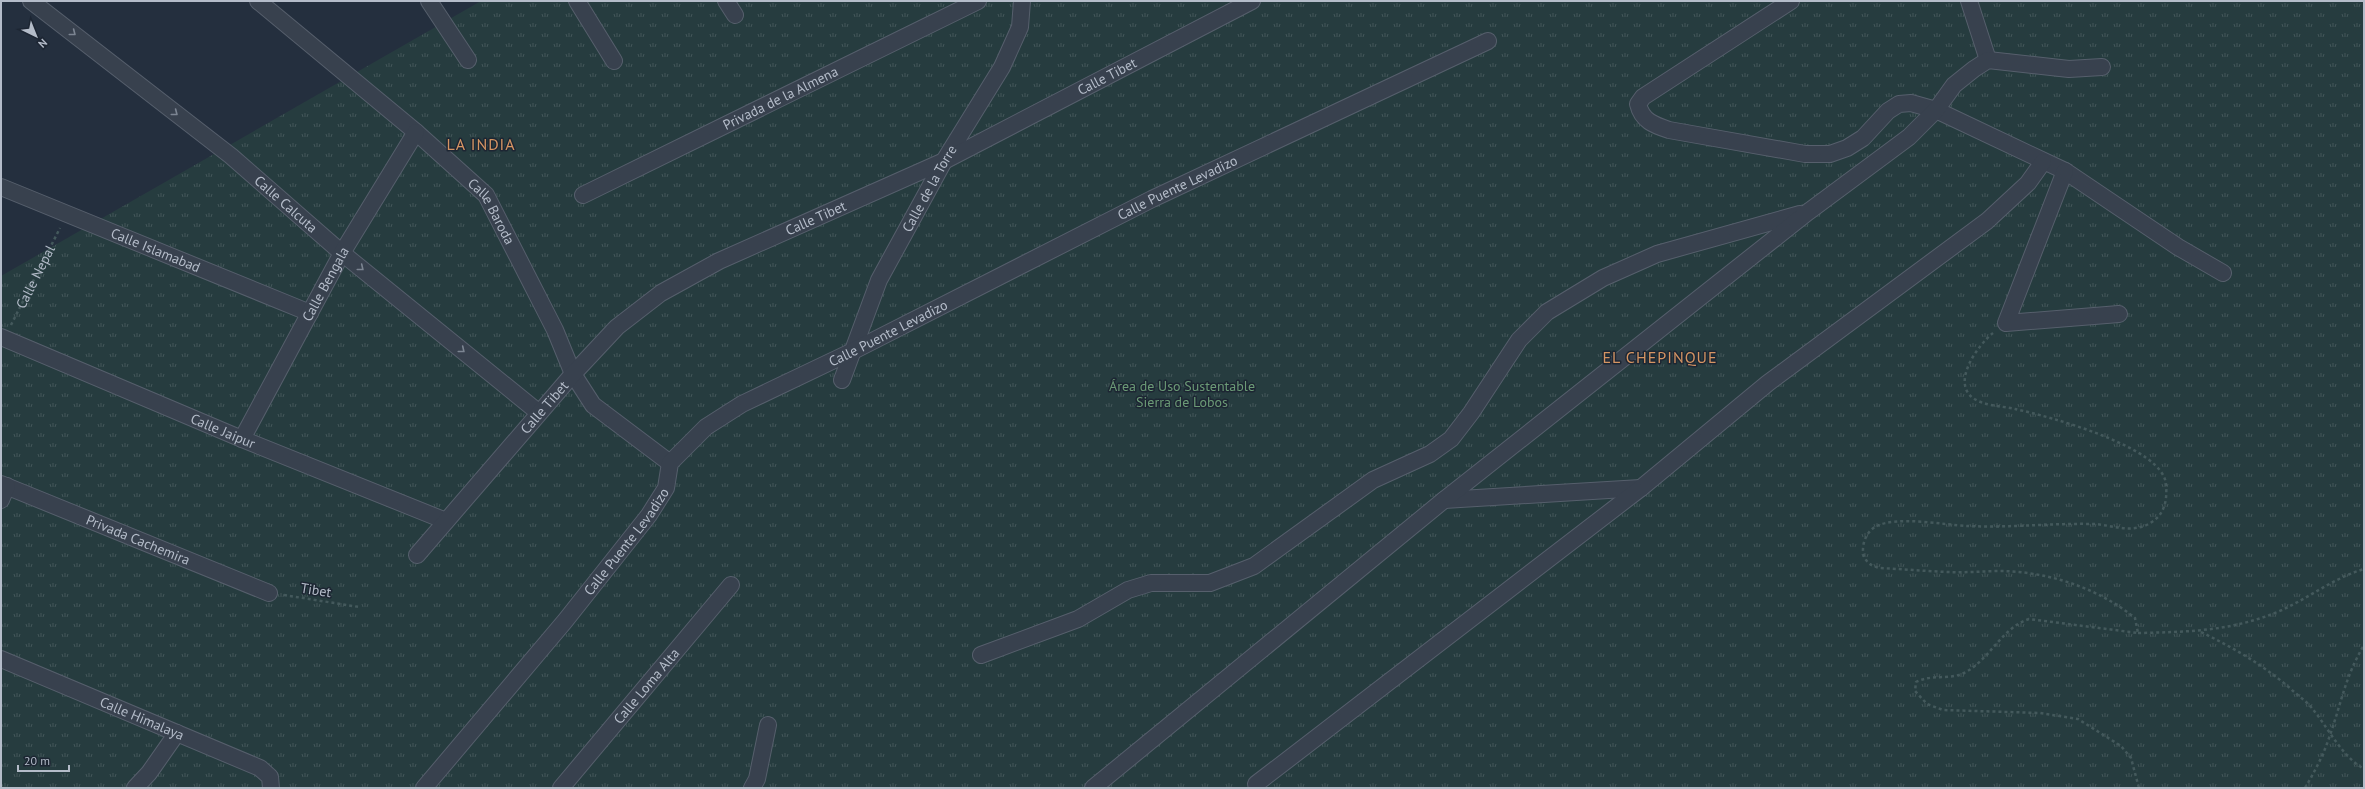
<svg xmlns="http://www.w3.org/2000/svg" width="2365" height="789" font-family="'PT Sans',sans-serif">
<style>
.grass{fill:url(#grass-tufts)}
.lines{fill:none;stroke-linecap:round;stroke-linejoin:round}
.street-casing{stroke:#565f6c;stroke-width:18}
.path{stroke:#44595c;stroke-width:2.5;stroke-dasharray:3 3;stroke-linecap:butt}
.street{stroke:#38414e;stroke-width:16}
.oneway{stroke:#7c8592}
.labels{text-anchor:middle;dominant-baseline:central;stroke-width:3;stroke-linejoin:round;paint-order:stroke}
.street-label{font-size:14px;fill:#b4bcc9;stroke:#1d2633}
.park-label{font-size:14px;fill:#6b9a76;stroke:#1d2633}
.quarter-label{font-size:16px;letter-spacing:1px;fill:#d59563;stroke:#1d2633}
</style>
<defs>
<pattern id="grass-tufts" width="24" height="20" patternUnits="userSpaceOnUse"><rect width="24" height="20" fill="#263c3f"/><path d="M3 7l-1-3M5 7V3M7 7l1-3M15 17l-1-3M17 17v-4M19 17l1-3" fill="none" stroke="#435659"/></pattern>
</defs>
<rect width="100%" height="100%" fill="#242f3e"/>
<path class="grass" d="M481 1H2364V788H1V276Z"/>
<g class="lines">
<g class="street-casing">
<g id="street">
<path id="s2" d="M31 1 231 156 342 253 538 412"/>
<path id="s3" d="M258 1 416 132 486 195 555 330 573 374 593 405 670 463"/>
<path d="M429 1 468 60"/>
<path d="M577 1 614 61"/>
<path d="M726 1 735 15"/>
<path d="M1791 1 1643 97 1638 104C1642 121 1654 125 1669 130L1805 154H1830L1847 148 1863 138 1888 111 1899 104 1911 103 1936 110 2065 171 2178 247 2223 273"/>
<path d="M1969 1 1988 60"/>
<path d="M2065 171 2006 323 2119 314"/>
<path id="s4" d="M1 187 310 313"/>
<path id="s5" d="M583 195 978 1"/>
<path id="s6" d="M1 337 242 439 446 521"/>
<path id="s7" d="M842 380 879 280 944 161 1002 67 1020 27 1022 1"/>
<path id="s8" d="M242 439 342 253 416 132"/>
<path id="s9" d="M1 484 269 593"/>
<path d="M1 500 7 486"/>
<path d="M1444 500 1641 488"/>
<path id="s10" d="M417 555 573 374 617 327 661 293 719 261 944 161 1252 1"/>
<path d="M981 655 1078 619 1128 590 1151 583H1210L1254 566 1373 480 1430 454 1451 439 1471 413 1519 340 1547 312 1603 278 1657 254 1800 214"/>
<path id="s11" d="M1 659 260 768 270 777 271 788"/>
<path d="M1256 784 1641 488 1768 383 1987 221 2028 183 2043 162"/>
<path d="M135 788 149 773 177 733"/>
<path id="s12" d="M424 788 565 621 649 515 666 488 670 463 706 427 742 404 853 351 1152 199 1488 41"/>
<path id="s13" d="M561 788 731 585"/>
<path d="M752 788 757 779 768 725"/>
<path d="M1093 788 1444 500 1808 212 1909 137 1936 110 1954 85 1974 69 1988 60 2069 69 2102 67"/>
</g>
</g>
<g class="path">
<path id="s1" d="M11 325 60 228"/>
<path d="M1993 333C1978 345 1951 382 1973 398 1984 406 2002 406 2015 409 2047 416 2165 447 2166 485 2167 496 2166 508 2158 517 2155 520 2148 525 2144 526 2127 532 2111 525 2094 524 2052 523 2010 528 1968 526 1944 525 1896 515 1875 527 1864 533 1857 555 1870 564 1872 566 1876 567 1879 568 1902 569 1924 571 1947 572 1965 573 1983 571 2002 571 2049 572 2098 588 2135 618L2138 633 2029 619C2001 628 1990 660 1964 673 1949 680 1931 674 1916 682L1915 691 1927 704 1943 710 2040 713 2078 719 2121 746 2131 758 2139 788"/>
<path d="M284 595 359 607"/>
<path d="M2201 632C2234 648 2263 665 2291 689 2297 695 2305 700 2311 707 2328 727 2341 756 2364 769"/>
<path d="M2138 633C2189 632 2234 631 2282 610 2310 597 2334 578 2364 569"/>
<path d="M2305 788C2315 771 2324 754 2330 735 2342 701 2345 677 2364 645"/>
</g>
<use href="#street" class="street"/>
</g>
<defs><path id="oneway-chevron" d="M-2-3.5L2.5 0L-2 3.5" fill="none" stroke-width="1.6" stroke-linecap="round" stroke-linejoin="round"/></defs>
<g class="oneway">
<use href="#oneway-chevron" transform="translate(73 33) rotate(38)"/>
<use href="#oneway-chevron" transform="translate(175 113) rotate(38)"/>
<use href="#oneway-chevron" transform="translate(361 268) rotate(39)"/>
<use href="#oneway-chevron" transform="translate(462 350) rotate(39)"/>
</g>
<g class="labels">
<g class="street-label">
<text stroke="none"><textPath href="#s10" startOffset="855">Calle Tibet</textPath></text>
<text stroke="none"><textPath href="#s5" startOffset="220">Privada de la Almena</textPath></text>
<text stroke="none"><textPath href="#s7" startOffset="211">Calle de la Torre</textPath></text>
<text stroke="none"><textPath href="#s12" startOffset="991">Calle Puente Levadizo</textPath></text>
<text stroke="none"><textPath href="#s2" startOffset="326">Calle Calcuta</textPath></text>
<text stroke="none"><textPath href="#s3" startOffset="316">Calle Baroda</textPath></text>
<text stroke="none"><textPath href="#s10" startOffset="531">Calle Tibet</textPath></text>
<text stroke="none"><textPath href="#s4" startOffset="167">Calle Islamabad</textPath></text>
<text stroke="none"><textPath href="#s1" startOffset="54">Calle Nepal</textPath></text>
<text stroke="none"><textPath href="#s8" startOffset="176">Calle Bengala</textPath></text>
<text stroke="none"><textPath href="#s12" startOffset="667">Calle Puente Levadizo</textPath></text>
<text stroke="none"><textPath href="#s10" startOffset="195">Calle Tibet</textPath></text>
<text stroke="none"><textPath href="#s6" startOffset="241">Calle Jaipur</textPath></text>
<text stroke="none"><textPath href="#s9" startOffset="148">Privada Cachemira</textPath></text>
<text stroke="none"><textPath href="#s12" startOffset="319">Calle Puente Levadizo</textPath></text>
<text transform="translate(316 590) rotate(9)">Tibet</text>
<text stroke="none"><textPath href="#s13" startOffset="133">Calle Loma Alta</textPath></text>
<text stroke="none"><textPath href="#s11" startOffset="153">Calle Himalaya</textPath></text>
</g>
<g class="park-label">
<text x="1182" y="386">Área de Uso Sustentable<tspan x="1182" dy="16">Sierra de Lobos</tspan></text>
</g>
<g class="quarter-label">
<text x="481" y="144">LA INDIA</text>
<text x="1660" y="357">EL CHEPINQUE</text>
</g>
</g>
<rect width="2365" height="789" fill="none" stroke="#b4bcc9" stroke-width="4"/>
<g transform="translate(36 36) rotate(137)" stroke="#1d2633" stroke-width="3" paint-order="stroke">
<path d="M0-3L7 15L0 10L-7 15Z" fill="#b4bcc9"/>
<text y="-6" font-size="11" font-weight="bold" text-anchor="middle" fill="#b4bcc9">N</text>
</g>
<path d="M18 765v6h51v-6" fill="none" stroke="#b4bcc9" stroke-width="2"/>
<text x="24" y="765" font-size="12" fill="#b4bcc9" stroke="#1d2633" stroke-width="3" paint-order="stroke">20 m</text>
</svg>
